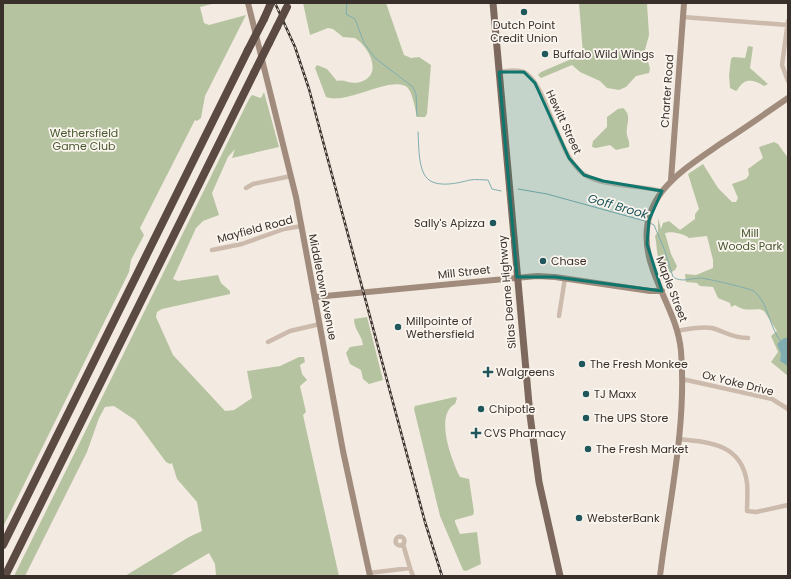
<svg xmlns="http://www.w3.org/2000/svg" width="791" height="579" font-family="Poppins,sans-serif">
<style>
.green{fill:#b6c3a0}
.water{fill:#80adb0}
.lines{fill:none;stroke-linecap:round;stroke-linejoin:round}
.stream{stroke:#80adb0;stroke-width:1}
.street{stroke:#ccbbac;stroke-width:4.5}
.secondary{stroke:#a08b7d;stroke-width:6}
.primary{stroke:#7c685c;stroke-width:7}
.highway{stroke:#5b4a42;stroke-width:8}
.rail-casing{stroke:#3a302b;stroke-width:2.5}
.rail{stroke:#faf5ee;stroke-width:1;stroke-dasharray:3;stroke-linecap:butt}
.highway-bridge{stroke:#5b4a42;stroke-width:8}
.marked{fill:#0f766e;fill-opacity:0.2;stroke:#0f766e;stroke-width:3;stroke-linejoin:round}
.poi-dot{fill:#20575c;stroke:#faf5ee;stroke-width:1.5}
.labels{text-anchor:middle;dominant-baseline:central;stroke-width:3.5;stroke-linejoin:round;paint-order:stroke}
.poi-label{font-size:11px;fill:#3a302b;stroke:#faf5ee;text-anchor:start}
.street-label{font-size:11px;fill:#3a302b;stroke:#faf5ee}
.park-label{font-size:11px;fill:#48582f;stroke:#faf5ee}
.water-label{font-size:12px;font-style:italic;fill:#20575c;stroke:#faf5ee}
</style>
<rect width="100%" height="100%" fill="#f3ebe1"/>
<path class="green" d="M3 3H216L200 7 204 23 209 25 246 15 205 96 201 118 197 121 195 120 140 228 144 235 131 260 129 272 3 527Z
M303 3H386L404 55 411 58 419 57 431 65 427 114 425 117H417C415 109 413 93 407 87 392 75 346 105 326 97L315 68 317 65 327 69 337 81C345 79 351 85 360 82 384 75 369 47 355 38L343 37 333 29 328 28 310 35Z
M579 3H647L649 35 645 50 650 69 649 73 636 76 626 87 619 90 607 88 600 81 580 72 572 65 541 78 538 75 541 72 583 54Z
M748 46 753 47 750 68 768 84 764 86C757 81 746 77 740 86 738 88 738 90 736 91L730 88 729 75 731 59 733 57 745 58Z
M264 92 279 147 232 158 235 149 228 157 212 193 219 215 203 221 196 228 173 279 178 281 218 275 221 283 230 291V294L162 309 157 312 156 317 173 355 225 411 234 410 252 398 247 371 280 366 299 357H304L305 362 300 365 302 374 307 380 300 386 306 412 303 415 339 576H216L215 564 209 553 170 576H125L189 537 202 531 197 502 177 479 172 463 170 464 166 462 135 420 114 406 105 407 99 418 87 452 25 576H14L249 99 252 95 261 98Z
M623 108C633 116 625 125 627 135 628 140 630 141 629 147L616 150 610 145 596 148 592 147 593 141 607 127V117L618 109Z
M774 142 778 144 788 158V376L771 362 778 352 771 336 777 331 764 311C757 306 747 314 735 305L731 307 730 303 718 298 713 287 700 286 697 283 686 282 685 274 696 275 713 268V260L707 236 689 238C684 234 672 231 665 233L671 254 677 266 675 270 670 273C655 268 658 248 655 236L658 232V218L661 229 663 223 669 221 680 230 695 219V214L699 209 688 174 703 164 718 188 732 202H736L738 198 732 184 746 179 749 175 748 169 763 158 759 147Z
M367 317 383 380 369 384 363 379 361 370 350 364 346 353 350 347 363 345C362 335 354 330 354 319Z
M455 397 457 398 455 404C434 415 452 461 460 477L469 479 474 512 473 515 455 520V522L460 534 477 532 481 564 466 571 463 570 440 516 414 409 415 406Z"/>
<path class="water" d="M784 338H788V366L780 361 781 354 777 344Z"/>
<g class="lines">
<path class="stream" d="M347 3 346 14 355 19 364 43 375 58 413 87 416 94 417 116
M418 132C419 145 418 162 424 174 432 190 458 183 470 180 476 179 483 180 488 180L492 189 501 191
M518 189 547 194 645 221
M650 223 654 225 665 251 673 277C682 283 691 278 700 278 706 278 751 289 754 291 769 304 769 327 781 342"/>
<path class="street" d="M683 17 788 25
M788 21 782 65 788 81
M499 72C507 71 516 69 524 72 547 82 557 158 585 175 604 187 639 185 662 191
M246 188 253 184 291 176
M212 250 242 244 284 229 302 226
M559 316 565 278
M677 331C689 329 700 326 712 328 726 332 732 338 748 338
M268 342 290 331 320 324
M682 379 772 399 788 409
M678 439C710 442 742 444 747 483 748 492 747 502 747 511L756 512 788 505
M395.5 541a4.5 4.5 0 1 1 9 0a4.5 4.5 0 1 1-9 0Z
M403 544 410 568
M369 573 410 568 413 576"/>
<path class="secondary" d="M248 3 296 197 343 451 370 576
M671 180 684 3
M315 297 537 276 555 277 650 291H662
M660 576C669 503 687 425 681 351 678 317 657 290 649 257 635 197 681 171 723 142 745 128 766 113 788 98"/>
<path class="primary" d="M493 3 530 415 539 482 560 576"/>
<path class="highway" d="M264 19 271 3
M269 43 277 27
M3 545 248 50
M5 576 254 73"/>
<g class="rail-casing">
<path id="rail" d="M275 3 295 47 309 89 425 522 442 576"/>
</g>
<use href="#rail" class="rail"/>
<path class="highway-bridge" d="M277 27 287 7
M248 50 264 19
M254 73 269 43"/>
</g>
<path class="marked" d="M499 72H524L535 83 569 158 584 175 603 181 662 191 649 220 647 244 662 291 555 277H517Z"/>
<g class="poi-dot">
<circle cx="524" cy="12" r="4"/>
<circle cx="545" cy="54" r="4"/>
<circle cx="493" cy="223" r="4"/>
<circle cx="543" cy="261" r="4"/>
<circle cx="398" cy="327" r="4"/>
<circle cx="582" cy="364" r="4"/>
<path d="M486 366h4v4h4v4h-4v4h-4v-4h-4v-4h4z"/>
<circle cx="586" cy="394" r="4"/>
<circle cx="481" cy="409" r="4"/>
<circle cx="586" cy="418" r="4"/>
<path d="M474 427h4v4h4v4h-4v4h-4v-4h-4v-4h4z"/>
<circle cx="588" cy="449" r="4"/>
<circle cx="579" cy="518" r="4"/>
</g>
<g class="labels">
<g class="poi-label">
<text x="524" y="25" text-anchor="middle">Dutch Point<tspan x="524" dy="13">Credit Union</tspan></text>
<text x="553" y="54">Buffalo Wild Wings</text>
<text x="485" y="223" text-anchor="end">Sally's Apizza</text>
<text x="551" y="261">Chase</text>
<text x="406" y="321">Millpointe of<tspan x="406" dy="13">Wethersfield</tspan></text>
<text x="590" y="364">The Fresh Monkee</text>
<text x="496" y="372">Walgreens</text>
<text x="594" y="394">TJ Maxx</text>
<text x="489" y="409">Chipotle</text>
<text x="594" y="418">The UPS Store</text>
<text x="484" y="433">CVS Pharmacy</text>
<text x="596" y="449">The Fresh Market</text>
<text x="587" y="518">WebsterBank</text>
</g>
<g class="street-label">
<text transform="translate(667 91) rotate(-86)">Charter Road</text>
<text transform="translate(564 122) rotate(65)">Hewitt Street</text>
<text transform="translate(255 229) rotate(-15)">Mayfield Road</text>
<text transform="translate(464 272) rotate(-6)">Mill Street</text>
<text transform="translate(323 287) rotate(79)">Middletown Avenue</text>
<text transform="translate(672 289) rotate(69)">Maple Street</text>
<text transform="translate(507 292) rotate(-95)">Silas Deane Highway</text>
<text transform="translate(738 383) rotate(14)">Ox Yoke Drive</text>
</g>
<g class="park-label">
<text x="84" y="133">Wethersfield<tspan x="84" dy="13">Game Club</tspan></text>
<text x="750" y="233">Mill<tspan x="750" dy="13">Woods Park</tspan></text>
</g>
<g class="water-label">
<text transform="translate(618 206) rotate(16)">Goff Brook</text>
</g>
</g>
<rect width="791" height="579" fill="none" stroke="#3a302b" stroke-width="8"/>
</svg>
